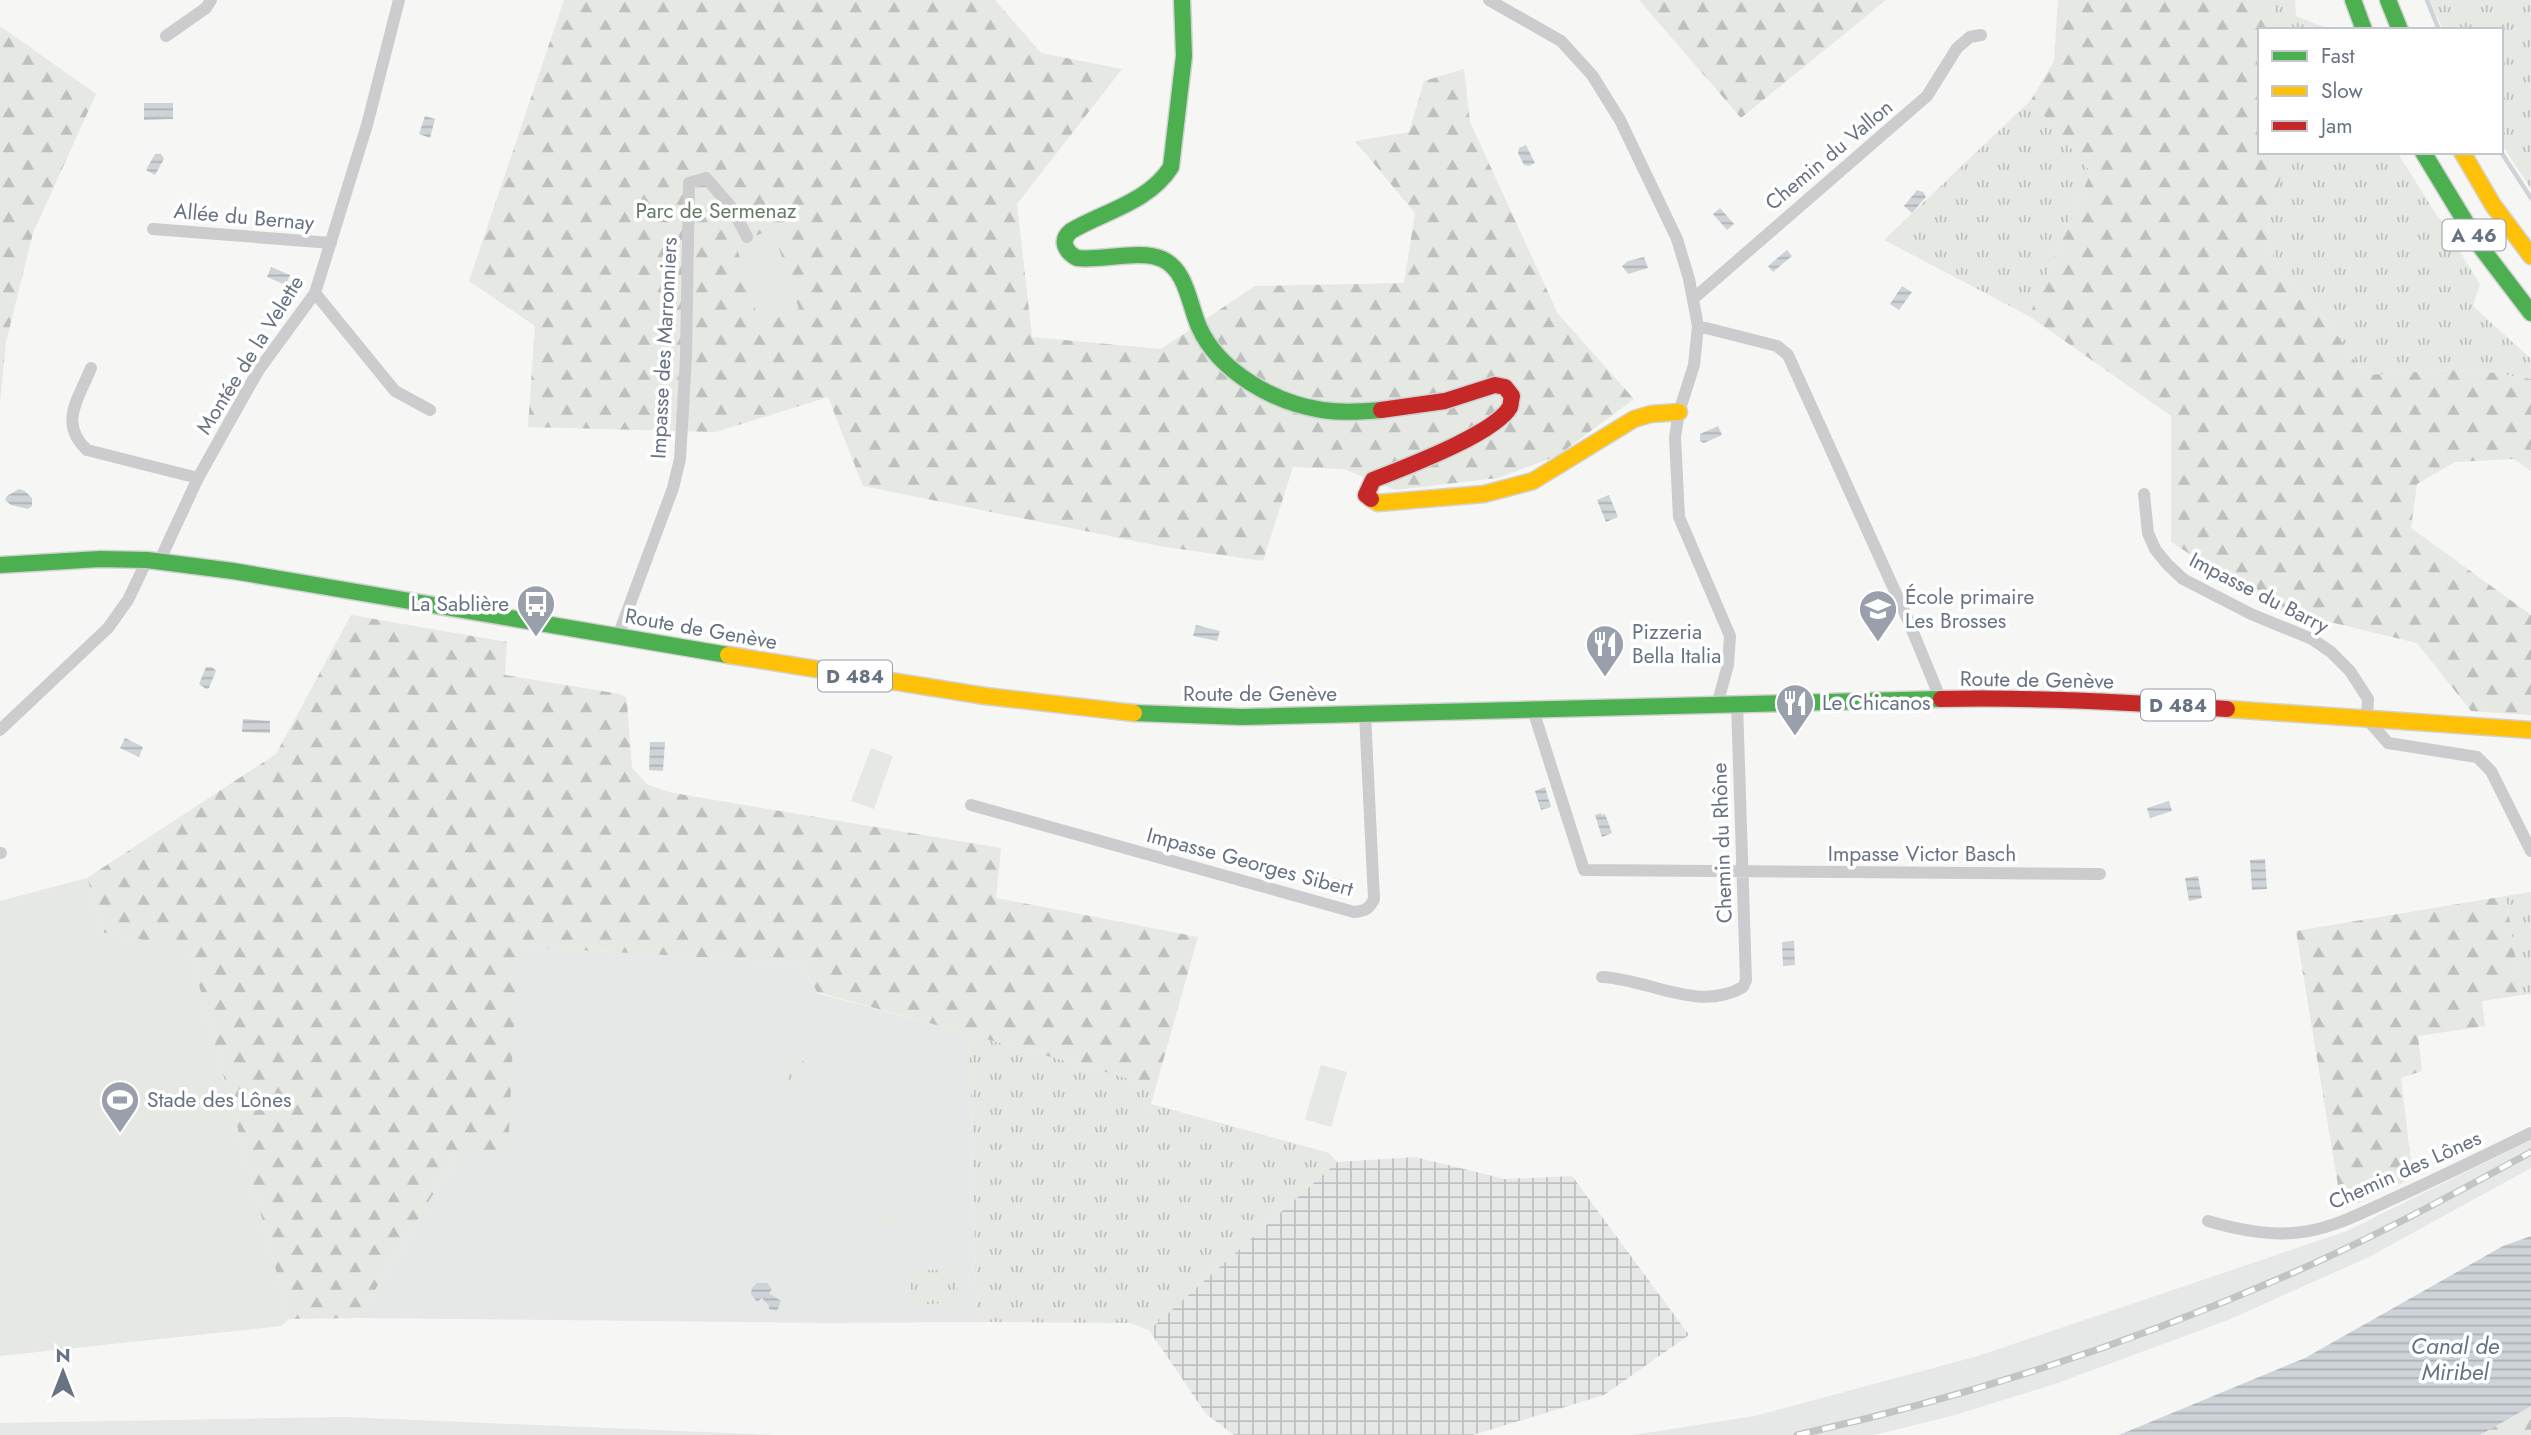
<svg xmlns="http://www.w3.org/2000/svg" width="2531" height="1435" font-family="Jost,sans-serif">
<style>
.built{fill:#e6e7e7}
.industrial{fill:url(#industrial-grid)}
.grass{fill:url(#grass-tufts)}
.forest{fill:url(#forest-firs)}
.garden{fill:#e5e8e3}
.water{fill:url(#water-rules)}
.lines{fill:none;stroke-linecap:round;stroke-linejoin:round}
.stream{stroke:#cdd3d7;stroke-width:4.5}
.fast-casing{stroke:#d2d2d3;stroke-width:19}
.slow-casing{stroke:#d2d2d3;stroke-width:19}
.jam-casing{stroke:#d2d2d3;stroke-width:19}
.street{stroke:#ccccce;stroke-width:12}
.fast{stroke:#4caf50;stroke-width:16}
.slow{stroke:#ffc107;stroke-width:16}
.jam{stroke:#c62828;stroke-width:16}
.rail-casing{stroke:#c2c3c4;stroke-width:7}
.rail{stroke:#fff;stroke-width:4.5;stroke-dasharray:13;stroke-linecap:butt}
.labels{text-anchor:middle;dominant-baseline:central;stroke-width:7;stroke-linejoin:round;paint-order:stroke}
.shield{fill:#fff;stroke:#959ca8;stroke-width:2}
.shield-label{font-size:19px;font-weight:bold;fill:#677283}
.street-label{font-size:21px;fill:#677283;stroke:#fff}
.park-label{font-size:21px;fill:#667b66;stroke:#fff}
.poi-label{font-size:21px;fill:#677283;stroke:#fff;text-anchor:start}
.water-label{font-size:23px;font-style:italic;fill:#63737f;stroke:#fff}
</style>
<defs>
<pattern id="industrial-grid" width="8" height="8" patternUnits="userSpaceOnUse" patternTransform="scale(1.75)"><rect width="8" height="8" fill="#e6e7e7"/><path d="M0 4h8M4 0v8" fill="none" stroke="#bec0c1"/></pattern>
<pattern id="grass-tufts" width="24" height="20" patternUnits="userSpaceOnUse" patternTransform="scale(1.75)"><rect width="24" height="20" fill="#e5e8e3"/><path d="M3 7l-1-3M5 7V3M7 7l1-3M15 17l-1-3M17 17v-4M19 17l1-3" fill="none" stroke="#bdc0bd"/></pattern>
<pattern id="forest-firs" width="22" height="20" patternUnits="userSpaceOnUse" patternTransform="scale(1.75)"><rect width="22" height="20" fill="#e5e8e3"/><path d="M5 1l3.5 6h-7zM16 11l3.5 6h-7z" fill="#bdc0bd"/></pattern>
<pattern id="water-rules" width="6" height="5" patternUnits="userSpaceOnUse" patternTransform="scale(1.75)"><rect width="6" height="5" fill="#cdd3d7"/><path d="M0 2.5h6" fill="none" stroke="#aab0b4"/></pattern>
</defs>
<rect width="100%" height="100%" fill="#f6f6f5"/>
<path class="built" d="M527 947 801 963 817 993 969 1034 977 1322 827 1323 358 1318 455 1158 517 953Z
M2531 1140V1168L2369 1257 2228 1320 2055 1384 1955 1415 1874 1435H1633L1755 1416 1978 1356 2347 1231Z
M345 1417 774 1435H0V1423Z"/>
<path class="industrial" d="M1415 1157 1505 1179 1572 1176 1689 1335 1604 1395 1473 1435H1234L1206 1414 1149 1330 1337 1162Z"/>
<path class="grass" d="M2273 0H2295L2296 16 2332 30H2276Z
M2430 0H2531V189L2501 143V30H2443Z
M2031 100 2091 172 2029 316 1884 240Z
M2281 152H2397L2480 284 2473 306 2531 359V379L2470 369 2365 375 2325 318 2275 267 2267 222 2281 177Z
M2531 892V994L2521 995 2506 896Z
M969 1034 1156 1086 1151 1104 1329 1153 1337 1162 1149 1330 1131 1323 977 1322Z
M791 1061H803L808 1066 805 1077 794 1083 787 1080 788 1064Z
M884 1210 900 1217 895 1228 879 1220Z
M956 1269 958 1302 912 1305 910 1271Z"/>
<path class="forest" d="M564 0H995L1041 53 1122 69 1017 204 1032 337 1161 349 1255 286 1404 283 1415 213 1355 141 1409 132 1424 81 1464 69 1470 122 1558 314 1634 399 1557 456 1498 478 1395 490 1344 469 1293 467 1263 561 1159 546 863 486 828 397 716 432 528 427 535 326 469 281Z
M1639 0H1886L1741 118Z
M2058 0H2273L2276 30H2260V152H2281V177L2267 222 2275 267 2325 318 2365 375 2470 369 2531 379V471L2514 459 2455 462 2417 484 2411 528 2531 615V715L2471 711 2417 643 2276 609 2171 542V416L2029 316 2091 172 2031 100 2054 61Z
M0 26 96 94 33 233 6 342 0 403Z
M351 615 507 642 505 675 620 694 626 697 627 703 632 768 648 785 673 793 1001 848 996 898 1198 937 1156 1086 817 992 801 963 526 947 517 954 508 1154 455 1158 358 1318 289 1319 189 949 104 933 87 878 276 754Z
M2506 896 2521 995 2482 1001 2485 1026 2418 1036 2422 1071 2401 1078 2413 1178 2342 1210 2296 931Z
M2531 1406V1435H2480Z"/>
<path class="garden" d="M773 230 799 309 759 321 735 242Z
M871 748 893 756 874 809 851 801Z
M87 878 104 933 189 948 289 1319 281 1326 0 1356V901Z
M1321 1065 1347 1072 1331 1127 1305 1119Z"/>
<path class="water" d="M144 103H173V119L144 120Z
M425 116 435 119 430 138 419 134Z
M1526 145 1535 163 1529 166 1524 165 1518 153 1519 148Z
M155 154H161L164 159 155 175 146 170Z
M1917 190 1923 192 1926 197 1912 213 1904 206Z
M1720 208 1734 224 1727 230 1713 214Z
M1787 250 1792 256 1773 272 1768 266Z
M1644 257 1648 268 1628 274 1622 266 1628 261Z
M271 267 290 275 286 285 267 277Z
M1902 286 1912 292 1899 310 1890 304Z
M1718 426 1722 435 1704 443 1700 441V434Z
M19 489 25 491 32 498V506L28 509 11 505 5 500 7 496Z
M1609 495 1618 517 1606 522 1597 500Z
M1196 625 1220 631 1217 641 1193 636Z
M206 667H212L216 671 209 688 206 689 199 684Z
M243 719 270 721V733L242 732Z
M125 738 143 747 139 757 120 748Z
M650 742H665L663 771 649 770Z
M1545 787 1551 807 1541 810 1535 791Z
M2169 801 2172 811 2150 818 2147 808Z
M1601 813 1602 815 1605 814 1612 833 1602 837 1595 815Z
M2265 859 2267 889 2252 890 2250 860Z
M2198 876 2202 898 2189 901 2185 878Z
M1334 878 1355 884 1352 894 1331 888Z
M1794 941 1795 965 1783 966 1782 942Z
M2531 1236V1406L2480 1435H2119L2305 1358 2503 1246Z
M757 1283H767L772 1289 769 1293 781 1301 777 1311 769 1309V1306L762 1298 757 1302 751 1294 752 1288Z"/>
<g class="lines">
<path class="stream" d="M2427 0 2439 30
M2501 152 2531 198"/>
<g class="fast-casing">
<path id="fast" d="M1182 0 1184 56 1171 167C1149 202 1105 211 1071 231 1059 241 1066 252 1077 258 1102 261 1140 249 1162 259 1187 270 1189 305 1199 327 1219 372 1275 403 1322 410 1342 413 1361 412 1381 410
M2353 0 2364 30
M2388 0 2400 30
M2423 152 2480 246 2531 313
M0 565 100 559 147 560 233 571 728 655
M1134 713 1242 717 1941 699"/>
</g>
<g class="slow-casing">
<path id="slow" d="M2462 152 2493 205 2531 256
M1371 499 1378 503 1484 494 1533 481 1634 419 1651 414 1679 412
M728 655 985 696 1134 713
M2227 709 2531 730"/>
</g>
<g class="jam-casing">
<path id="jam" d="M1371 499 1366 495 1373 480C1403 468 1495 434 1510 407 1511 404 1511 400 1512 396L1505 387 1495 385 1445 401 1381 410
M1941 699C2036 697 2132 702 2227 709"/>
</g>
<path class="street" d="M1489 0 1561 41 1592 75 1620 120 1677 239 1689 279 1698 326 1694 365 1679 412 1675 437 1679 517 1730 636 1728 665 1717 705
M166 36 206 8 211 0
M153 229 331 243
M315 293 395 391 430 410
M1693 299 1927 96 1957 48 1970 37 1981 35
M1698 326 1777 346 1788 355 1908 620 1941 700
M91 368C79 398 58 423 87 450L198 478
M2144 494 2148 533 2155 549 2167 564 2183 579 2251 614 2312 639 2331 652 2350 671 2368 699 2367 719 2388 743 2477 757 2491 771 2531 851
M159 562 198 478 258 371 315 293 367 125 399 0
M618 636 673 488 680 459 686 357 689 183 706 178 732 208 747 237
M1533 710 1584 870 2100 874
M0 730 108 628 128 600 147 560
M971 805 1354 912C1365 911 1369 909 1374 899L1365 714
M0 853H1
M1602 977C1649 979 1698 1013 1743 987L1746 980 1737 704
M2208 1221C2235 1229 2265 1235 2293 1233 2328 1231 2359 1214 2390 1200 2437 1179 2484 1156 2531 1133"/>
<use href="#fast" class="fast"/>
<use href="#slow" class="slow"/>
<use href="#jam" class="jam"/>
<g class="rail-casing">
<path id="rail" d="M1797 1435C1967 1397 2130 1344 2290 1274 2373 1238 2452 1195 2531 1152"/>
</g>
<use href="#rail" class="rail"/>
</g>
<defs>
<g id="bus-pin" transform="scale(2.0125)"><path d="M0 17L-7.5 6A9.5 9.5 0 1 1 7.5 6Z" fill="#99a0ab" stroke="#fff"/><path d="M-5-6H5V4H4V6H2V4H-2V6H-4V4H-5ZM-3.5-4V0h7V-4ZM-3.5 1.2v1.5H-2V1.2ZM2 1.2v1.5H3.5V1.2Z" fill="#fff"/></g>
<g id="school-pin" transform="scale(2.0125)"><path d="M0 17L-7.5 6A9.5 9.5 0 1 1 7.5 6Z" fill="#99a0ab" stroke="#fff"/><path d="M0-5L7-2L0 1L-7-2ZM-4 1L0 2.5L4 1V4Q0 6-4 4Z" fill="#fff"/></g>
<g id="restaurant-pin" transform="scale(2.0125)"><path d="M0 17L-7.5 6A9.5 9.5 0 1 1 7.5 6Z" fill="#99a0ab" stroke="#fff"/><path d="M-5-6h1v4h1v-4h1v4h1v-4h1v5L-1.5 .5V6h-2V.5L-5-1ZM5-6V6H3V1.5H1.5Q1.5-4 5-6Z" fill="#fff"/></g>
<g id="stadium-pin" transform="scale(2.0125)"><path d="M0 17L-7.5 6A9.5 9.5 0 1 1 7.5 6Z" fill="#99a0ab" stroke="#fff"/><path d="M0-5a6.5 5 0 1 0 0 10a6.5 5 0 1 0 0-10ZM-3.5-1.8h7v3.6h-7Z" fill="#fff"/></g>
</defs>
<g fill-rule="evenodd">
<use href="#bus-pin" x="536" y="604"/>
<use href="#school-pin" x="1878" y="609"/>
<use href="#restaurant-pin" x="1605" y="644"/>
<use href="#restaurant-pin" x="1795" y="703"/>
<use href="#stadium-pin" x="120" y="1100"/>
</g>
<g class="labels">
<g class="shield">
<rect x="2442.5" y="219.5" width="63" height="31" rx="5"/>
<rect x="818" y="660.5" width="74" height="31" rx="5"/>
<rect x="2141" y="689.5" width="74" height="31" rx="5"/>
</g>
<g class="shield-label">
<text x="2474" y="235">A 46</text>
<text x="855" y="676">D 484</text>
<text x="2178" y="705">D 484</text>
</g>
<g class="street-label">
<text transform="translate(1829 155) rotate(-40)">Chemin du Vallon</text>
<text transform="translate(244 217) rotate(5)">Allée du Bernay</text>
<text transform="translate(664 348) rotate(-87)">Impasse des Marronniers</text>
<text transform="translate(250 355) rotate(-58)">Montée de la Velette</text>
<text transform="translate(2259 593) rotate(27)">Impasse du Barry</text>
<text transform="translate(701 629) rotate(10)">Route de Genève</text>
<text transform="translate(2037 680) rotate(1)">Route de Genève</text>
<text x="1260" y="694">Route de Genève</text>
<text transform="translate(1722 843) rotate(-92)">Chemin du Rhône</text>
<text x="1922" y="854">Impasse Victor Basch</text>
<text transform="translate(1250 862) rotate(15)">Impasse Georges Sibert</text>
<text transform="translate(2405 1170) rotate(-24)">Chemin des Lônes</text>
</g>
<g class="park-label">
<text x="716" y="211">Parc de Sermenaz</text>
</g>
<g class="poi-label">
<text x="1905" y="597">École primaire<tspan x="1905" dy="24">Les Brosses</tspan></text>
<text x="509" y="604" text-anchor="end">La Sablière</text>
<text x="1632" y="632">Pizzeria<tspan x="1632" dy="24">Bella Italia</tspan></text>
<text x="1822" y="703">Le Chicanos</text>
<text x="147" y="1100">Stade des Lônes</text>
</g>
<g class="water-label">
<text x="2455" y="1346">Canal de<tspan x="2455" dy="26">Miribel</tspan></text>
</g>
</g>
<rect x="2258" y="28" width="245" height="126" fill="#ffffff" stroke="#c2c7cd" stroke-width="2"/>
<rect x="2272" y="51" width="35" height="10" fill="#4caf50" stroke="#c2c7cd" stroke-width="2"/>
<text x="2321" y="63" font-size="21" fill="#677283">Fast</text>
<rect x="2272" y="86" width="35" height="10" fill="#ffc107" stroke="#c2c7cd" stroke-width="2"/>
<text x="2321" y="98" font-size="21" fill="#677283">Slow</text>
<rect x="2272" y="121" width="35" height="10" fill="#c62828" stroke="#c2c7cd" stroke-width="2"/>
<text x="2321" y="133" font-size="21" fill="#677283">Jam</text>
<g transform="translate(63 1372)" stroke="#ffffff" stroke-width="5" paint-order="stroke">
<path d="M0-5L12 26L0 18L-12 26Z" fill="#677283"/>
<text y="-10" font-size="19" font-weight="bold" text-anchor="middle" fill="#677283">N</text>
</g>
</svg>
